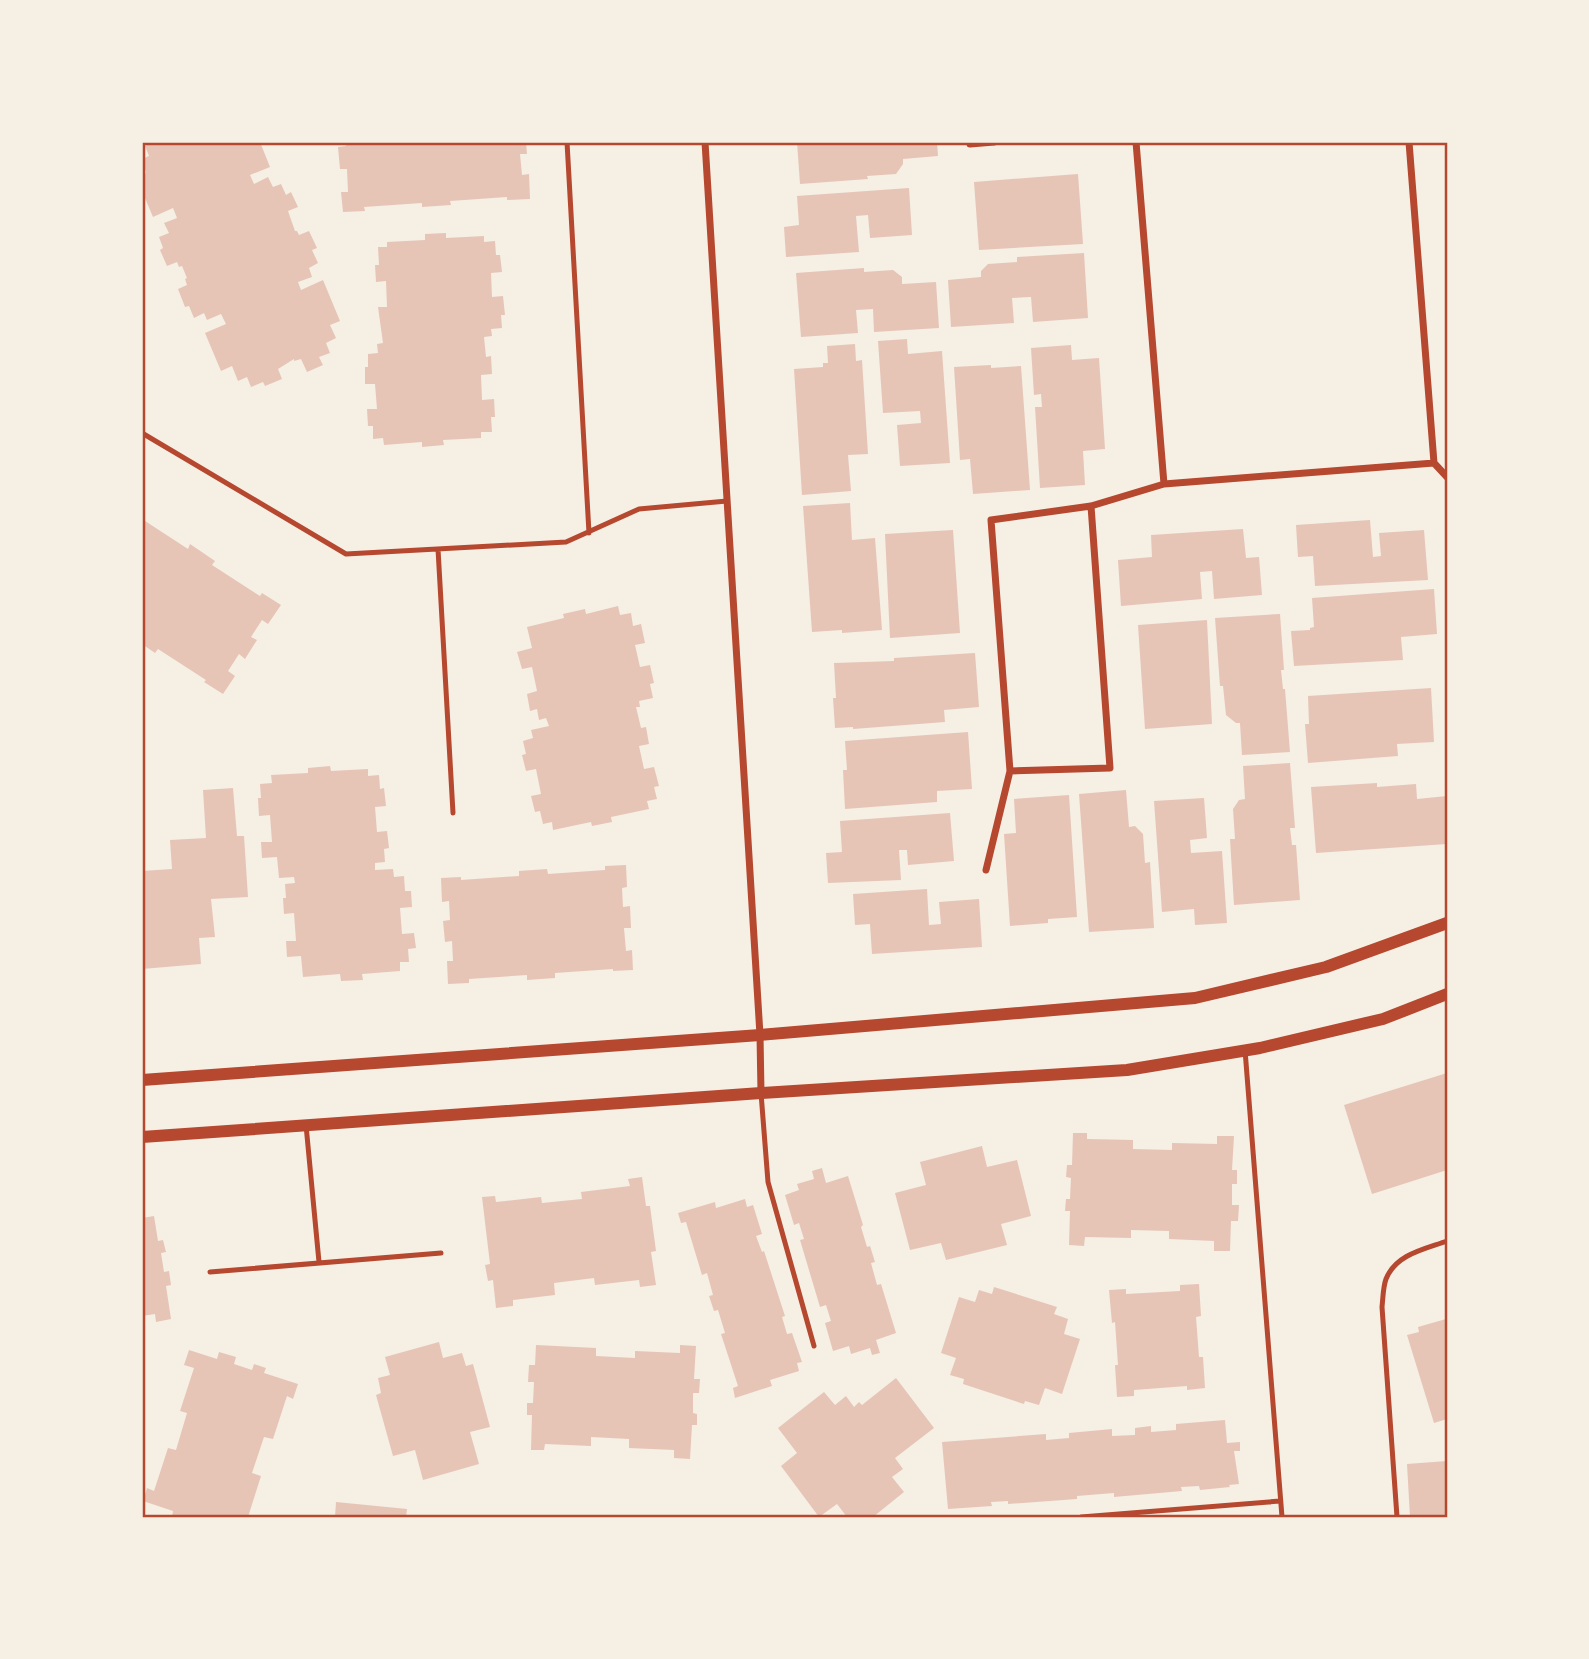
<svg xmlns="http://www.w3.org/2000/svg" width="1589" height="1659" font-family="'Sofia Sans Condensed',sans-serif">
<style>
.building{fill:#e6c5b7}
.lines{fill:none;stroke-linecap:round;stroke-linejoin:round}
.service{stroke:#b5482f;stroke-width:5}
.minor{stroke:#b5482f;stroke-width:7}
.tertiary{stroke:#b5482f;stroke-width:12}
.neatline{fill:none;stroke:#b5482f;stroke-width:2.5}
</style>
<rect width="100%" height="100%" fill="#f6efe4"/>
<path class="building" d="M154 142H260L270 167 250 175 254 184 268 177 273 187 281 184 286 195 291 192 298 207 288 211 295 231H297L299 235 309 231 317 248 312 250 318 263 309 268 312 277 298 282 301 290 323 280 340 321 330 325 336 338 326 343 330 353 319 357 323 365 307 372 301 359 294 361V359L278 369 282 379 265 386 263 382 251 387 247 377 238 381 232 366 221 371 205 333 226 324 221 314 207 320 204 313 194 318 189 306 185 307 178 289 187 285 185 279 187 278 182 266 179 267 177 262 167 266 160 250 163 248 159 237 169 233 164 223 177 218 173 208 153 217 142 191V175L146 173 142 159 149 156 145 146Z
M346 142H526L527 154H520L522 175 529 174 530 199 507 200V197L450 201 451 205 422 207V203L364 207 365 211 343 212 341 192H348L347 169H340L338 147 346 146Z
M797 142H937L938 156 903 159V164L896 174 867 176 868 179 800 184Z
M1078 174 1083 244 979 250 974 182Z
M909 188 912 235 870 238 868 215 856 216 859 252 786 257 784 227 799 225 797 196Z
M446 233V238L484 236V242L495 241 496 255H500L502 272 491 273 492 297 503 296 505 315H501L502 328 491 329 492 336 484 337 486 357 491 356 492 374 481 375 482 400 494 399 495 417H491L492 432H481V438L443 440 444 445 422 447V442L384 445 383 438 373 439V426H368L367 409H377L375 384H365V367H368V354L378 353 377 344 383 343 378 307H387L386 281 376 282 375 265H379L378 247H387V242L425 240V234Z
M1084 253 1088 318 1033 322 1031 297 1012 298 1014 323 951 327 948 280 981 277V271L988 264 1017 262V257Z
M864 268V272L893 270 902 277V284L936 282 939 328 874 332 873 309 856 310 858 333 801 337 796 273Z
M907 339 908 354 942 351 950 463 900 466 897 425 921 423 920 411 883 413 878 341Z
M855 344 856 361 862 360 868 454 848 455 851 491 802 495 794 369 823 367V363H828L827 346Z
M1071 345 1072 360 1099 358 1105 449 1083 451 1085 485 1040 488 1035 407H1042L1041 394 1034 395 1031 348Z
M991 365V368L1021 366 1030 490 973 494 970 459 960 460 954 367Z
M850 503 852 540 875 538 882 630 842 633V630L812 632 803 506Z
M142 519 188 549 190 544 215 561 212 565 260 596 262 593 281 605 268 624 262 620 251 637 257 640 245 659 239 654 228 671 235 676 223 694 204 682 206 680 158 649 155 653 142 644Z
M1370 520 1373 557 1381 556 1379 533 1424 530 1428 580 1315 586 1313 556 1298 557 1296 525Z
M1243 529 1246 558 1259 557 1262 595 1214 599 1212 571 1200 572 1202 599 1121 606 1118 560 1152 557 1151 535Z
M953 530 960 633 890 638 885 534Z
M1434 589 1437 634 1401 637 1403 660 1294 666 1291 631 1310 630V628L1314 627 1312 598Z
M618 606 620 615 631 613 633 626 641 624 645 643 635 645 640 667 650 665 654 683 650 684 653 698 639 701 640 707H636L641 728 646 727 649 744 639 746 644 769 654 767 659 786 654 787 657 799 647 801 649 809 611 817 612 822 592 826 591 822 553 830 552 822 543 824 540 811 535 812 531 796 541 794 536 769 526 771 522 755 526 754 523 741 533 738 531 730 549 726 546 718 539 720 537 709 530 711 527 694 537 691 532 667 522 669 517 652 532 648 527 627 564 618 563 614 585 609 586 614Z
M1280 614 1284 670H1281L1283 689H1285L1290 752 1242 755 1240 723H1236L1226 715 1223 686H1220L1215 618Z
M1207 620 1212 724 1145 729 1138 625Z
M975 653 979 707 944 710 945 722 853 729V727L835 728 833 698H836L834 663 894 661V658Z
M1431 688 1434 742 1397 744 1398 756 1308 763 1305 724H1309L1308 696Z
M968 732 972 789 937 791V802L845 809 843 770H847L845 741Z
M1290 763 1295 828H1290L1292 845H1296L1300 900 1234 905 1230 839H1235L1233 809 1239 800 1245 799 1243 766Z
M330 766 331 771 368 769V776L379 775 380 789 384 788 386 806 375 807 377 832 387 831 389 848 384 849 385 862 375 863V870L393 869 394 877 404 876 405 891H411L412 907 400 908 402 934 414 933 416 948 408 949 409 962H400V971L362 974 363 980 341 981 340 974 303 977 301 956 287 957 286 941H296L294 913 284 914 283 898H286L285 884 295 883 294 877 279 878 277 857 262 858 261 842H272L270 815 259 816 258 798H261L260 784 272 783 271 775 308 773V768Z
M1377 783V787L1416 784 1417 799 1447 796V844L1316 853 1311 787Z
M233 788 237 836H244L248 897 211 899 215 937 199 938 201 964 142 969V871L172 869 170 840 206 838 203 790Z
M1126 790 1129 827 1135 826 1143 834 1145 863 1150 862 1154 928 1089 932 1079 794Z
M1069 795 1077 917 1048 919V923L1010 926 1004 834 1016 833 1014 799Z
M1204 798 1207 838 1190 840 1191 853 1222 851 1227 923 1195 925 1194 909 1162 912 1154 801Z
M950 813 954 861 908 865 907 850H899L901 880 828 883 826 853 842 852 840 821Z
M626 865 627 887 622 888 623 907 630 906 631 928H624L626 951 632 950 633 970 613 971V969L555 973V978L527 980V975L469 979V983L448 984 447 961H453L452 941 445 942 443 921 450 920 449 901 442 902 441 878 461 877V880L519 876V871L547 869 548 874 605 870V866Z
M927 889 929 925 941 924 939 902 979 899 982 947 872 954 870 924 855 925 853 894Z
M1447 1073V1170L1372 1194 1344 1105Z
M1073 1133H1087V1139L1133 1140V1149L1172 1150V1143L1217 1144V1136H1234L1232 1170H1237V1184H1232V1205H1239L1238 1221H1231L1230 1251H1214V1241L1169 1239V1231L1131 1230V1238L1085 1237 1084 1246 1069 1245 1070 1211H1065L1066 1199H1070L1071 1178 1066 1177 1067 1165H1072Z
M982 1146 987 1167 1017 1160 1031 1216 1001 1224 1007 1245 946 1260 941 1243 910 1250 895 1193 926 1185 920 1162Z
M822 1168 826 1183 848 1176 863 1225 861 1227 867 1247 870 1246 875 1262 871 1263 877 1285 881 1284 896 1333 876 1340 880 1353 872 1355 870 1348 851 1354 849 1346 833 1351 825 1323 831 1321 826 1305 820 1307 800 1240 804 1239 799 1223 794 1225 785 1195 799 1190 797 1184 814 1179 812 1171Z
M642 1177 646 1206H650L656 1251 651 1252 656 1285 640 1287 639 1280 595 1285 594 1278 554 1283 555 1295 513 1300V1306L496 1308 493 1280 488 1281 485 1265 490 1264 482 1197 495 1196 496 1202 541 1197 542 1203 582 1199 581 1192 630 1186 628 1179Z
M745 1199 747 1207 753 1205 762 1234 756 1236 762 1252 764 1251 785 1316 782 1317 787 1334 792 1333 802 1362 797 1363 799 1371 770 1380 772 1386 735 1398 733 1388 738 1386 721 1334 725 1333 718 1310 714 1311 709 1296 713 1295 707 1273 702 1275 686 1222 681 1223 678 1213 715 1202 716 1208Z
M154 1216 158 1241 163 1240 166 1252 161 1253 164 1272 169 1271 171 1285 166 1286 171 1319 156 1322 155 1314 142 1316V1218Z
M1199 1284 1201 1316 1196 1317 1199 1357H1203L1205 1388 1187 1390V1386L1134 1390V1396L1117 1397 1115 1365H1118L1115 1322 1112 1323 1109 1290 1126 1289V1294L1180 1291V1285Z
M994 1287 1057 1307 1054 1314 1068 1319 1064 1334 1080 1339 1062 1394 1045 1388 1039 1405 1025 1401 1024 1404 963 1384 964 1379 950 1375 956 1358 941 1353 959 1297 975 1302 979 1290 992 1294Z
M1446 1319 1447 1419 1434 1423 1407 1335 1419 1332 1418 1327Z
M439 1342 443 1358 462 1353 466 1366 473 1364 490 1427 470 1432 479 1464 423 1480 415 1450 393 1456 376 1395 381 1393 378 1378 390 1375 385 1357Z
M536 1345 596 1348V1356L635 1358V1351L680 1353V1345L696 1346 694 1379H700L699 1393H693V1413L697 1414V1425H692L690 1459 674 1458V1450L629 1448V1439L591 1437V1446L545 1444 544 1450H531L532 1415H527V1403H533L534 1382H528L529 1365H535Z
M189 1350 217 1359 219 1352 236 1357 234 1364 252 1370 254 1364 266 1368 264 1373 298 1384 293 1399 287 1396 273 1439 264 1437 252 1473 261 1476 248 1517H172L173 1511 143 1501 147 1488 154 1491 168 1448 176 1450 187 1413 180 1411 194 1368 184 1365Z
M896 1378 934 1428 895 1458 903 1469 892 1477 904 1492 873 1517H847L837 1504 819 1517 781 1466 797 1453 778 1428 824 1392 835 1405 846 1396 854 1407 859 1402 862 1405Z
M1225 1420 1227 1443 1240 1442V1451H1234L1239 1484 1229 1485 1230 1487 1200 1490 1199 1486 1181 1487 1182 1491 1114 1497V1493L1077 1496V1499L1008 1504V1501L991 1502 992 1506 948 1509 942 1442 1046 1434V1440L1069 1438V1433L1112 1429V1436L1135 1435V1428L1151 1426V1432L1176 1430V1424Z
M1447 1461V1517H1410L1407 1464Z
M336 1502 407 1509 406 1517H335Z"/>
<g class="lines">
<path class="service" d="M567 142 589 533
M142 433 346 554 566 542 639 509 727 501
M438 549 453 813
M1245 1050 1282 1517
M761 1093 768 1182 814 1346
M306 1125 319 1262
M210 1272 441 1253
M1081 1517 1280 1501
M1397 1517 1382 1307C1383 1298 1383 1287 1386 1279 1396 1254 1425 1249 1447 1241"/>
<path class="minor" d="M705 142 760 1035 761 1093
M970 142V144L994 142
M1136 142 1164 484
M1409 142 1434 463 1447 477
M1010 771 1110 768 1091 506
M986 870 1010 771 991 520 1091 506 1164 484 1434 463"/>
<path class="tertiary" d="M142 1080 760 1035 1195 998 1326 967 1447 923
M142 1137 761 1093 1127 1070 1260 1048 1383 1019 1447 994"/>
</g>
<rect width="1589" height="1659" fill="none" stroke="#f6efe4" stroke-width="287"/>
<rect x="144" y="144" width="1302" height="1372" class="neatline"/>
</svg>
